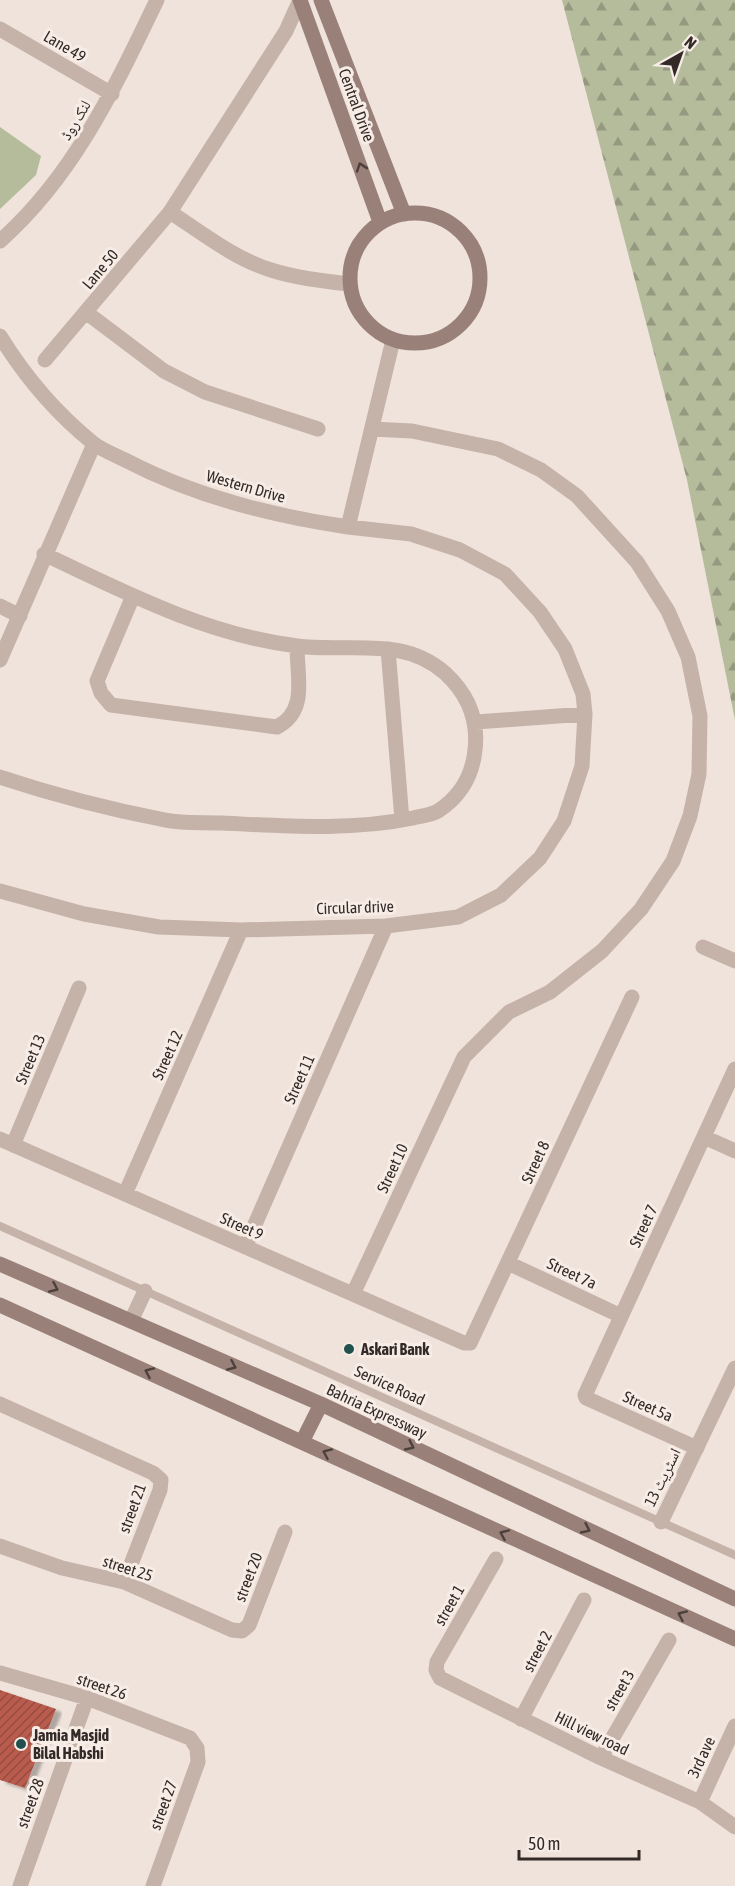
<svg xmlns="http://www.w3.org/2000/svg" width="735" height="1886" font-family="'Asap Condensed','Noto Naskh Arabic',sans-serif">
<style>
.green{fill:#b5bc9c}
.forest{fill:url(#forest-firs)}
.building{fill:url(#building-hatch);filter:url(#shadow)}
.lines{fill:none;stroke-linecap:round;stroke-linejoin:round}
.lane{stroke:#c5b2a8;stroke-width:8}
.street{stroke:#c5b2a8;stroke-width:15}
.secondary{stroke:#99817a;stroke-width:15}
.oneway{stroke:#4c403c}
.poi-dot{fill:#21504e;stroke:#f7ede6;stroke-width:2}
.labels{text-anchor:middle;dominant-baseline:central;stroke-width:6;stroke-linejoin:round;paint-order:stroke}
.street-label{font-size:16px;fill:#332a27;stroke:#f7ede6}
.poi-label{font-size:16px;font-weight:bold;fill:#332a27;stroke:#f7ede6;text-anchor:start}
</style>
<defs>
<pattern id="forest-firs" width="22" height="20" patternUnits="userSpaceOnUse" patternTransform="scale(1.5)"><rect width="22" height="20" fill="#b5bc9c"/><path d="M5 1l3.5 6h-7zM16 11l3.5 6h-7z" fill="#94997f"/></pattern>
<pattern id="building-hatch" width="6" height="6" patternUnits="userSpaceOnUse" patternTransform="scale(1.5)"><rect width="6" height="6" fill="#b95c4e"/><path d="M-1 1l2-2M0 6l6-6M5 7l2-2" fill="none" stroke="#974c41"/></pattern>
<filter id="shadow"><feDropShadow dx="6" dy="3.5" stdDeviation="1.5" flood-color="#0004"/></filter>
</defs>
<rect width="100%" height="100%" fill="#efe3db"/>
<path class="green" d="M0 127 41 156 36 175 0 209Z"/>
<path class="forest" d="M562 0H735V720L687 480Z"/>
<path class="building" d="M0 1690 56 1709 25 1788 0 1780Z"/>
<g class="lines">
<path class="lane" d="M0 1226 735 1555"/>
<path class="street" d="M0 29 112 94
M170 212C202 233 235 259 271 270 296 278 323 281 349 284
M0 241C74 176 115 87 157 0
M87 313 164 371 205 392 318 429
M0 336C24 375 57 414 93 443 102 450 115 455 125 460 194 496 272 516 348 527L393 340
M45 360 170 212 286 31 300 0
M133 596 97 681 101 693 111 705 277 727C308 711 297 677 297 646
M0 606 20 616
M388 649 402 820
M0 660 94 444
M476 722 585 714
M0 777C54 795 109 809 165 820 183 824 204 822 222 823 285 826 351 831 413 818 421 816 432 815 438 811 458 798 470 780 474 757 480 724 470 696 445 673 402 635 348 653 297 646 207 635 124 592 44 554
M0 891 84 914 159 927 241 930 386 926 458 917 501 895 540 858 564 821 582 766 585 714 583 694 565 649 540 612 505 574 460 550 411 534 348 527
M703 947 735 961
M704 1137 735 1151
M0 1139 464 1343H470L632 997
M13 1145 79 988
M125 1194 241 930
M245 1247 386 926
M508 1263 621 1316
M353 1294 464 1057 509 1012 550 992 602 951 641 909 673 861 690 816 699 774 700 716 688 657 668 611 637 562 577 496 541 470 498 449 412 431 372 429
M131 1321 145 1291
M0 1404 153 1473 161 1480 160 1490 124 1582
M697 1448 586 1398 585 1395 735 1069
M661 1522 735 1368
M0 1546 62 1568 124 1582 232 1630 242 1631 249 1625 285 1532
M496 1559 437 1662 436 1670 440 1678 601 1758 700 1802 735 1827
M0 1673 87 1698 190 1738 197 1748 198 1762 153 1886
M521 1719 584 1600
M601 1758 669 1640
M700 1802 735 1726
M20 1886 87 1698"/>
<path class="secondary" d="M300 0 380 222
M321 0 404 214
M350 278a65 65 0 1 1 130 0a65 65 0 1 1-130 0Z
M0 1264 321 1404 735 1599
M0 1305 735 1639
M302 1442 321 1404"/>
</g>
<defs><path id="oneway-chevron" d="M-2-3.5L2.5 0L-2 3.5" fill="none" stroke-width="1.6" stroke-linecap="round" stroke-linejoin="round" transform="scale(1.5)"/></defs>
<g class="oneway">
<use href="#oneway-chevron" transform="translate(361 167) rotate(-109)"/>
<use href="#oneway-chevron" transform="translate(54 1288) rotate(24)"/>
<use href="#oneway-chevron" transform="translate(232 1366) rotate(24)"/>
<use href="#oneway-chevron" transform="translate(149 1372) rotate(-156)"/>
<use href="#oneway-chevron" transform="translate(410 1446) rotate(25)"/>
<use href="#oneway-chevron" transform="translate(327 1453) rotate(-156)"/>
<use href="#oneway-chevron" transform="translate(586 1529) rotate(25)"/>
<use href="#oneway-chevron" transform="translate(504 1534) rotate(-156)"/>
<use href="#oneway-chevron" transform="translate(682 1615) rotate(-156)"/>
</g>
<g class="poi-dot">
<circle cx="349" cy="1349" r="6"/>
<circle cx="21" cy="1744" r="6"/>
</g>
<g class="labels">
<g class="street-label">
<text transform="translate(65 46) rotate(30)">Lane 49</text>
<text transform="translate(357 105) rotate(70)">Central Drive</text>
<text transform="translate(75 120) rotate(-59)">لنک روڈ</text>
<text transform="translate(100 269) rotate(-50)">Lane 50</text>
<text transform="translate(246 486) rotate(16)">Western Drive</text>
<text transform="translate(355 907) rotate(-2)">Circular drive</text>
<text transform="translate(167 1055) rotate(-66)">Street 12</text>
<text transform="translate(30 1059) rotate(-67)">Street 13</text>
<text transform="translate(299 1079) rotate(-66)">Street 11</text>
<text transform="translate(535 1162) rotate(-65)">Street 8</text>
<text transform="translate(392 1168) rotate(-65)">Street 10</text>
<text transform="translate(242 1226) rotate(24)">Street 9</text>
<text transform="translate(643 1226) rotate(-65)">Street 7</text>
<text transform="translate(572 1273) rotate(25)">Street 7a</text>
<text transform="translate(390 1385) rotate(24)">Service Road</text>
<text transform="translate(648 1406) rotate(24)">Street 5a</text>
<text transform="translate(377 1411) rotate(25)">Bahria Expressway</text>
<text transform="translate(662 1477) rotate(-64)">اسٹریٹ 13</text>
<text transform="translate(132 1508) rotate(-70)">street 21</text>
<text transform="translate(128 1568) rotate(18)">street 25</text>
<text transform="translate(248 1577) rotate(-69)">street 20</text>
<text transform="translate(449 1605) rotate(-60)">street 1</text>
<text transform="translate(537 1651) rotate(-62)">street 2</text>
<text transform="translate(102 1686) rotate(19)">street 26</text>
<text transform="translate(619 1690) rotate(-60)">street 3</text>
<text transform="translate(592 1733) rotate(26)">Hill view road</text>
<text transform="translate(701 1757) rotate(-65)">3rd ave</text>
<text transform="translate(30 1803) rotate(-70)">street 28</text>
<text transform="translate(163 1805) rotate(-70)">street 27</text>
</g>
<g class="poi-label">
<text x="361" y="1349">Askari Bank</text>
<text x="33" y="1735">Jamia Masjid<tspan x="33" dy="18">Bilal Habshi</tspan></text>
</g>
</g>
<g transform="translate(681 54) rotate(40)" stroke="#f7ede6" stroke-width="4.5" paint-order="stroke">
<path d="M0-4.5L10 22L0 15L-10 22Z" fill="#332a27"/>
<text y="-9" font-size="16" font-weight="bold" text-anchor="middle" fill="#332a27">N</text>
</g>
<path d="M519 1850v9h120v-9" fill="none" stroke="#332a27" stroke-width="3"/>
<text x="528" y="1850" font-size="18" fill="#332a27" stroke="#f7ede6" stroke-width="4.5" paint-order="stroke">50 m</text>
</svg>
